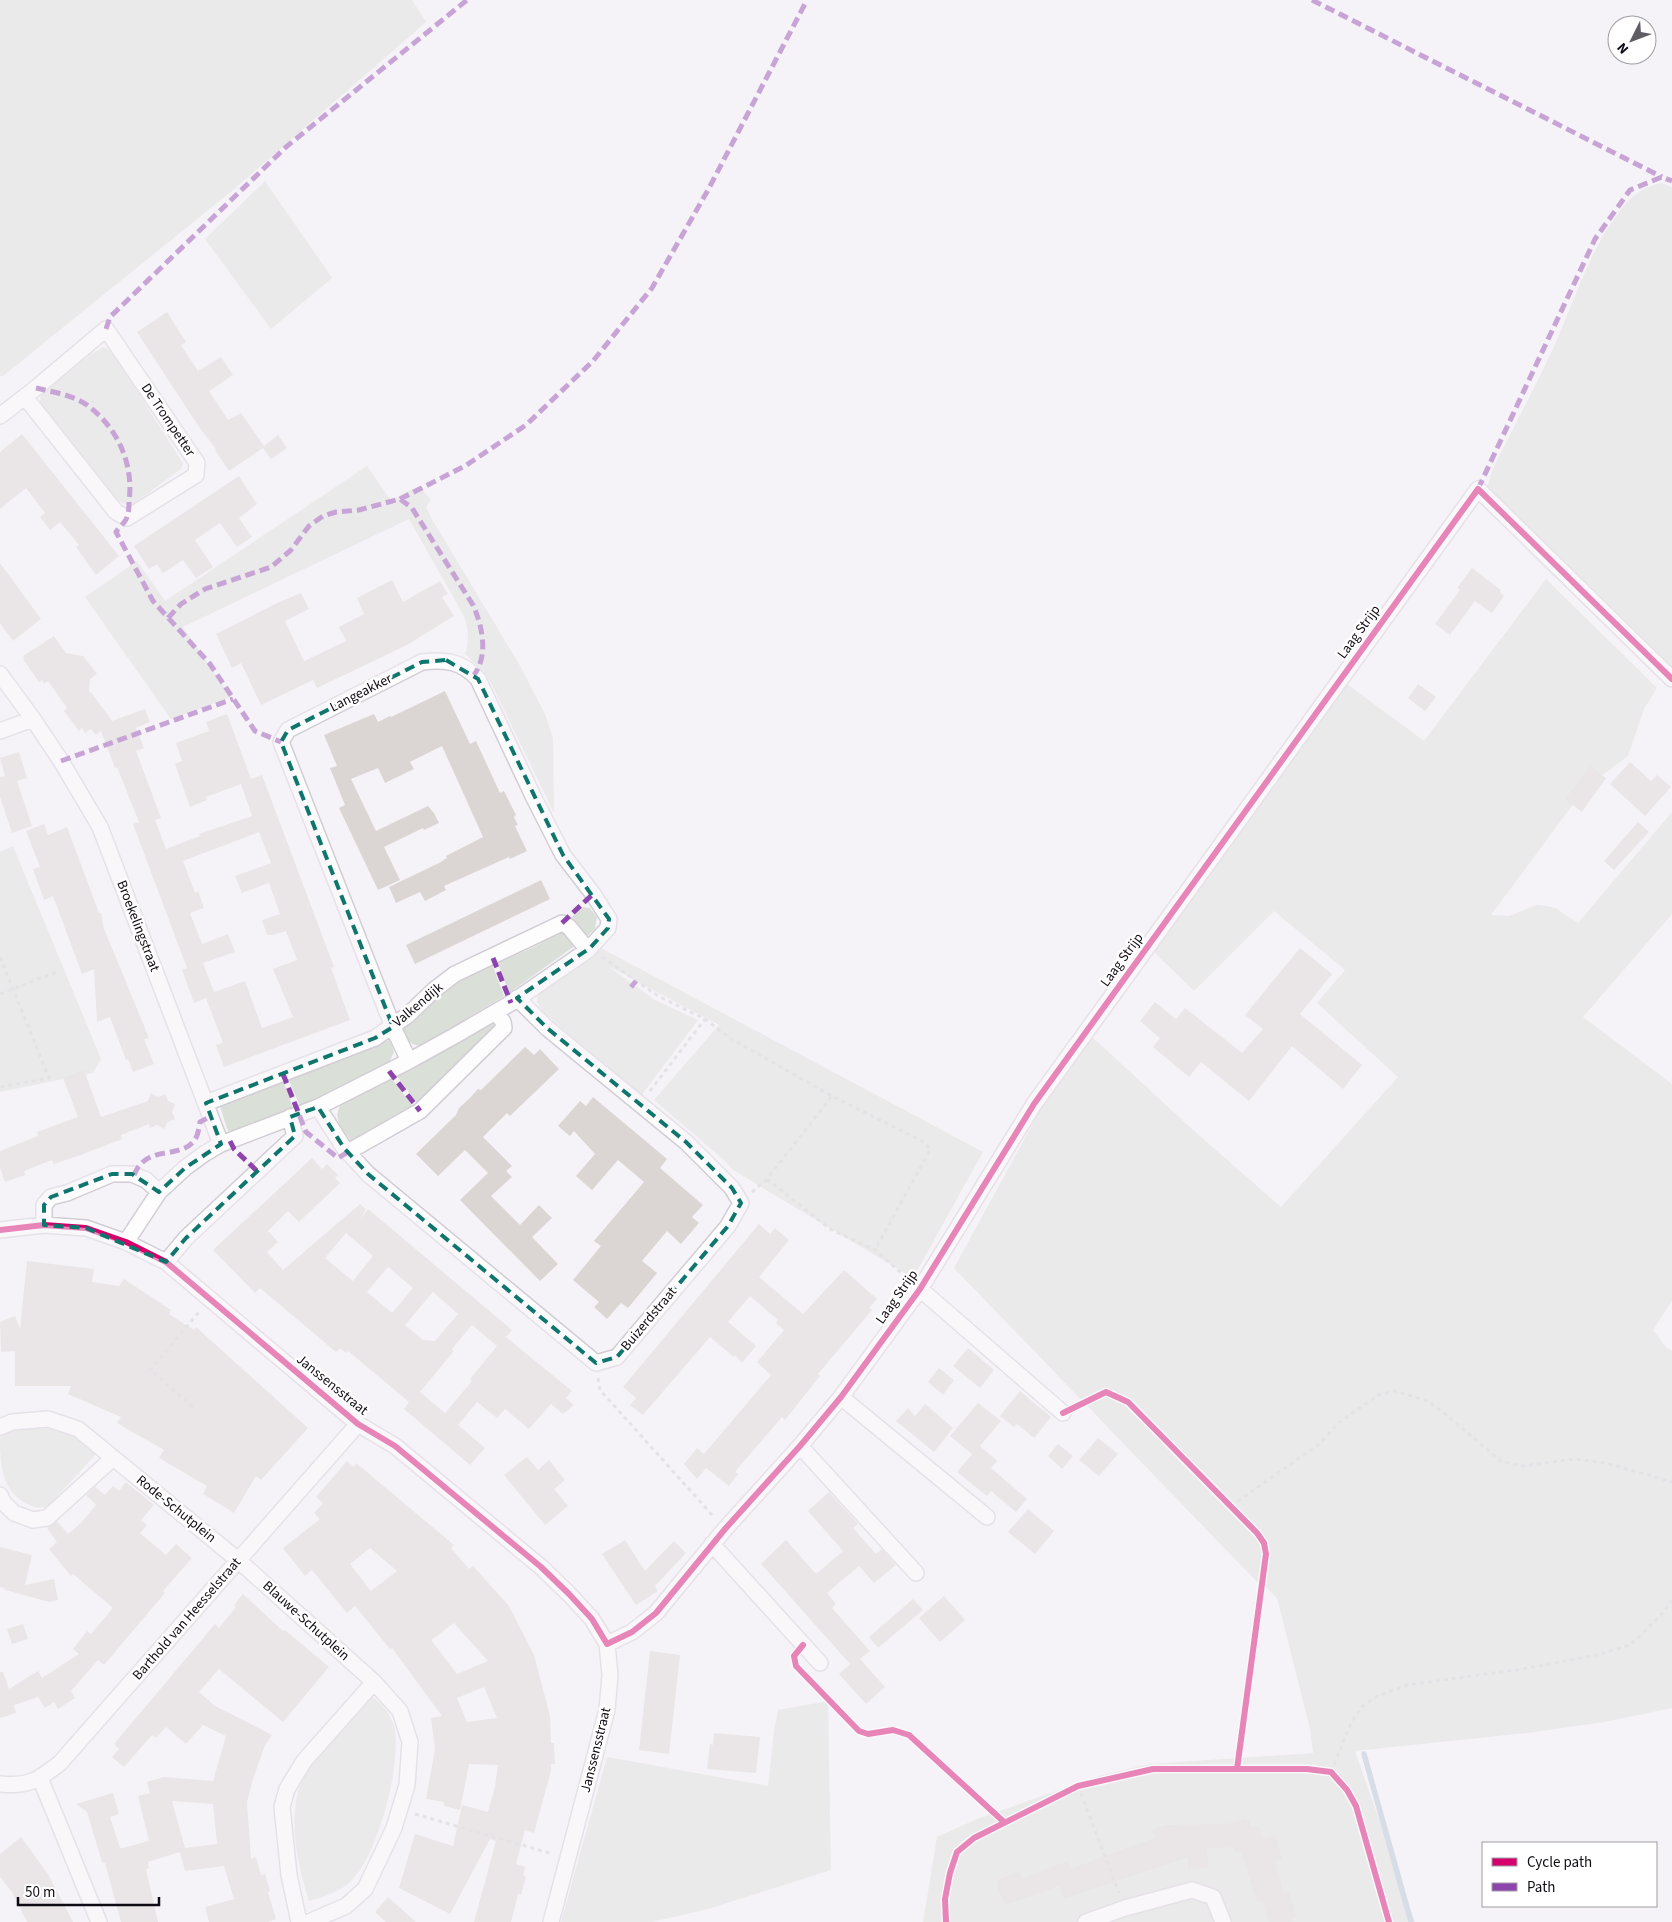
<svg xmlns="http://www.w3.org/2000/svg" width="1672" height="1922" font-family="'Source Sans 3',sans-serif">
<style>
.green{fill:#dae0d8}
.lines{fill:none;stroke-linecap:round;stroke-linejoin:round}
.stream{stroke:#afc3d0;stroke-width:5.5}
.building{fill:#dbd6d3;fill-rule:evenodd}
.minor-casing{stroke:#d2cdd5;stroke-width:18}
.path{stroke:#d1cfd2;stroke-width:3;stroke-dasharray:4 4;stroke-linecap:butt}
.minor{stroke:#fefdfe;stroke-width:15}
.quiet{stroke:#8e44ad;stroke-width:5;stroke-dasharray:10 5;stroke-linecap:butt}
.cycleway-casing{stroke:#fff;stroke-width:9}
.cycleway{stroke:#d6006c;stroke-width:6}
.marked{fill:none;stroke:#0f766e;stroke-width:4;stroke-dasharray:10 6;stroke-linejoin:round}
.labels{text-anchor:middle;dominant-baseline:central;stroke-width:5;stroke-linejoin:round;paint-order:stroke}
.street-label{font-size:14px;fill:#0f0b14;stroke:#fff}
</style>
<rect width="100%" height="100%" fill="#f6f3f8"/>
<path class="green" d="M0 0H412L426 22 233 190 3 376H0Z
M265 181 332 278 271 329 205 239Z
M1661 183 1672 187V672L1488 490C1487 474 1505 446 1512 431 1525 405 1539 379 1551 353 1573 306 1587 254 1619 212 1630 197 1642 187 1661 183Z
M103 347 111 351 114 355 183 463 181 469 132 505 121 503 104 486 43 412 40 403 41 394 90 355Z
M367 466 392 502 400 495 419 486 431 500 426 507 432 519 519 664 545 714 553 738 554 813 490 681 483 671 465 654C470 640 468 630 464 616L409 519 183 627 231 697 171 719 85 597 137 561 165 601Z
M1546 579 1657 688 1644 709 1628 756 1585 788 1491 915 1509 916 1537 905 1547 906 1555 908 1578 923 1672 812V914L1583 1017 1672 1084V1301L1653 1330 1666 1347 1672 1351V1708L1604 1722 1527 1733 1355 1751 1415 1922H923L937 1837 977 1819 1102 1775 1150 1764 1313 1753 1310 1729 1277 1598 1266 1587 1261 1586 954 1268 1043 1105 1090 1035 1193 1130 1281 1207 1398 1077 1317 1003 1345 970 1274 911 1194 991 1152 950 1347 684 1424 741Z
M13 846 101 1059 93 1073 0 1092V852Z
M583 907 590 908 597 917 595 929 586 937 571 918Z
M561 932H565L576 945 509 993 498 963 534 947Z
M599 947 983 1152 913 1278 733 1170 724 1160 654 1100 719 1025 608 966 655 1000 698 1020 641 1096 542 1011 537 1002 538 992Z
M492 964 504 996 423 1045C410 1047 406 1039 401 1028L449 985Z
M494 1021 496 1027 418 1104 397 1076Z
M390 1040 394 1052 389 1063 300 1106 288 1078Z
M392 1079 414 1108 404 1115 351 1141C342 1128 331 1118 342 1103Z
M283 1080 293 1108 237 1130 228 1131 219 1104Z
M29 1425C63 1428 70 1433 97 1453L51 1503C44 1509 36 1508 29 1505 0 1491 0 1463 0 1431Z
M371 1696C382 1703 390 1714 394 1726 403 1761 378 1853 353 1879 341 1892 325 1896 309 1901 296 1860 286 1813 305 1772 315 1750 349 1718 367 1698Z
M828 1701 831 1870 708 1909 652 1922H561L607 1757 768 1786 774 1731 778 1710Z"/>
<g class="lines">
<path class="stream" d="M1364 1754 1411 1922"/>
</g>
<path class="building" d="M167 312 186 342 181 345 198 371 221 357 233 375 209 391 228 420 241 413 264 446 278 435 287 448 271 459 263 448 229 471 215 450 216 449 199 427 137 332Z
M22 434 119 556 96 575 76 547 79 545 60 522 50 530 40 517 45 513 26 488 0 509V452Z
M239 476 257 504 239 518 252 537 237 547 220 523 195 540 213 567 196 578 183 560 163 573 157 564 149 569 134 546Z
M0 563 41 619 13 641 0 623Z
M1472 568 1501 590 1500 592 1504 596 1492 613 1475 601 1450 635 1435 624 1460 590 1457 588Z
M392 580 403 602 440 581 448 594 442 597 454 616 407 645 317 688 313 680 261 705 241 663 232 668 216 634 275 604 301 593 309 609 285 621 304 661 346 641 339 627 364 614 357 598Z
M54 636 66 653 83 656 97 674 90 679 89 693 91 692 112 721 145 709 150 722 136 728 144 748 136 751 161 818 155 820 166 849 200 836 199 834 252 816 241 784 206 797 207 800 190 807 175 764 182 761 176 743 209 731 206 722 227 714 251 779 262 775 334 967 331 968 350 1020 224 1067 216 1045 223 1043 206 998 194 1003 182 970 187 968 133 824 139 822 117 767 115 768 101 731 96 735 91 729 85 733 82 728 79 731 64 711 67 708 48 681 44 684 42 680 39 682 23 659 25 658 23 656ZM259 832 271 863 235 876 242 893 269 883 280 914 262 920 267 935H273L286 931 297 960 273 969 293 1017 262 1028 245 981 214 992 203 963 235 952 228 934 202 944 190 913 204 908 198 891 195 893 183 861Z
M1418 684 1436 697 1425 711 1408 698Z
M445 691 470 744 476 741 500 793 504 791 516 815 514 817 518 825 515 826 527 851 510 859 509 857 444 886 446 890 425 901 420 892 396 903 389 887 439 863 447 858 446 856 483 837 442 746 410 762 414 769 385 783 378 768 351 779 376 831 428 806 434 813 439 823 424 830 423 828 384 847 400 880 378 890 339 808 345 805 330 768 337 766 324 735 374 714 378 722 390 716 391 717Z
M19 752 27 778 17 781 32 826 12 833 0 797V777L5 776 0 758Z
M1630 762 1651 781 1657 775 1671 787 1645 816 1610 784Z
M1590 766 1606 778 1582 812 1565 799Z
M1638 822 1649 832 1614 870 1604 861Z
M44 824 48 835 67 827 99 913H101L104 929 117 960 149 1038 144 1039 154 1064 133 1072 128 1059 126 1060 110 1017 97 1022 94 969 82 974 53 896 44 900 33 869 40 867 26 831Z
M541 880 550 899 415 964 406 945Z
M1300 948 1332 974 1300 1014 1362 1065 1343 1089 1292 1046 1249 1101 1201 1062 1189 1077 1153 1047 1160 1038 1140 1021 1155 1002 1176 1019 1185 1008 1242 1053 1263 1029 1245 1015Z
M525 1047 534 1055 540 1049 559 1069 510 1116 507 1113 483 1137 512 1166 506 1171 512 1177 491 1196 520 1225 539 1205 552 1218 532 1237 558 1264 540 1281 460 1200 488 1173 465 1150 438 1176 416 1154 456 1115 459 1108 471 1097 478 1089 481 1090Z
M84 1070 101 1117 148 1101 151 1093 158 1097 165 1094 168 1101 175 1104 172 1112 175 1119 168 1122 164 1129 157 1125 150 1128 149 1124 121 1135 122 1139 78 1156 54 1164 52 1160 24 1171 25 1175 5 1182 0 1168V1151L38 1136 37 1132 78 1117 63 1078Z
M593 1097 667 1159 660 1168 703 1205 692 1217 699 1223 681 1244 667 1231 642 1261 657 1273 628 1308 621 1303 607 1319 594 1307 599 1302 573 1280 601 1246 594 1241 644 1182 618 1160 592 1190 576 1176 595 1154 574 1131 570 1136 558 1126 580 1101 586 1106Z
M312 1158 322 1169 327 1164 338 1175 335 1178 340 1183 299 1222 288 1211 268 1231 278 1242 267 1252 283 1270 360 1204 366 1209 360 1219 368 1209 512 1330 506 1337 572 1391 566 1398 574 1405 563 1414 551 1404 529 1429 505 1409 497 1418 477 1402 458 1425 485 1448 470 1465 404 1409 409 1402 348 1351 346 1353 340 1348 336 1352 260 1288 255 1293 213 1250ZM346 1233 373 1256 353 1281 325 1258ZM388 1267 413 1288 392 1313 367 1292ZM433 1292 458 1314 435 1341 423 1340 405 1325ZM472 1325 497 1346 470 1379 472 1381 445 1413 420 1392 454 1351 452 1349Z
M759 1224 770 1234 775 1228 789 1240 759 1277 803 1314 844 1270 877 1299 869 1308 872 1310 818 1374 820 1376 785 1420 782 1417 739 1467 735 1472 738 1474 729 1486 706 1468 697 1479 684 1464 697 1448 704 1454 771 1375 757 1362 784 1330 776 1323 778 1320 750 1296 728 1322 756 1346 742 1363 735 1355 734 1357 710 1337 643 1415 630 1405 636 1398 623 1387Z
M27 1261 94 1269 92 1282 119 1286 124 1279 171 1310 169 1314 194 1330 196 1327 308 1428 261 1480 256 1476 234 1513 203 1494 207 1486 159 1458 164 1450 117 1423 121 1417 68 1394 71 1386H15V1351L1 1352 0 1322 15 1316 20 1329Z
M968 1348 994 1370 980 1388 953 1366Z
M939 1368 954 1380 943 1395 928 1382Z
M1020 1391 1051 1417 1034 1438 1017 1424 1014 1427 1000 1416Z
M978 1403 1001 1421 980 1446 997 1461 991 1468 1027 1499 1016 1512 991 1491 987 1496 957 1472 972 1454 950 1436Z
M925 1404 953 1428 934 1452 896 1421 908 1408 915 1416Z
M1098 1438 1118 1454 1099 1476 1079 1460Z
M1058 1444 1073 1456 1062 1469 1048 1456Z
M527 1457 538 1470 549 1460 565 1480 554 1489 568 1506 545 1525 504 1475Z
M347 1461 354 1467 356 1463 454 1545 451 1548 469 1569 473 1566 509 1606 534 1655 550 1716 551 1743H554L555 1764H551V1771L534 1833 525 1830 516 1864 525 1867 523 1875 526 1877 521 1895 518 1894 511 1922H474L496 1841 490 1839 450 1914 399 1888 415 1834 453 1846 462 1805 488 1812 495 1786 498 1765 469 1764 460 1810 444 1806V1802L426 1799 435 1749 431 1718 442 1716 392 1648 390 1649 355 1606 347 1613 312 1570 305 1576 283 1548 320 1519 314 1513 323 1503 316 1497ZM370 1548 397 1571 371 1591 350 1564ZM454 1623 488 1661 457 1674 431 1640ZM484 1687 497 1718 467 1722 457 1698Z
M126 1482 154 1505 141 1520 147 1525 140 1533 166 1555 176 1544 192 1558 163 1591 165 1593 104 1665 98 1660 71 1691 75 1698 58 1709 54 1702 45 1708 38 1697 14 1705 16 1713 0 1718V1672H3L9 1689 38 1671 42 1678 79 1654 73 1649 87 1631 91 1634 113 1608 73 1574 71 1576 49 1549 57 1542 47 1528 57 1521 68 1534 81 1523 96 1505 86 1495 95 1487 105 1495 113 1486 119 1491Z
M829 1492 858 1524 853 1528 876 1554 882 1549 896 1565 874 1583 859 1566 827 1593 836 1604 832 1608 870 1651 860 1659 885 1687 866 1704 839 1674 850 1664 761 1564 786 1540 816 1574 843 1551 808 1511Z
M1028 1509 1054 1531 1035 1554 1008 1532Z
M625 1540 645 1571 674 1541 686 1553 655 1586 658 1591 636 1605 602 1554Z
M0 1547 32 1555 25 1585 54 1579 58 1600 49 1602 2 1589H6L0 1587Z
M243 1594 283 1631 285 1630 329 1667 283 1722 219 1669 199 1692 215 1706 272 1735 265 1745 252 1782 247 1802 251 1859 256 1857 261 1875 265 1874 270 1891 268 1892 276 1919 268 1922H209L205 1907 234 1899 224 1866 185 1871 180 1852 148 1862 149 1868 146 1869 158 1922H121L105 1863 102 1862 87 1812 76 1804 113 1793 119 1814 110 1817 120 1848H123L149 1841 138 1796 150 1793 147 1782 164 1777 213 1781 226 1736 203 1725 186 1744 166 1727 156 1738 152 1735 124 1767 112 1757 119 1749 114 1744 215 1624 219 1628 236 1607 234 1605ZM172 1801 213 1804 217 1844 185 1848Z
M944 1596 965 1620 940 1642 919 1618Z
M913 1599 923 1610 878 1648 869 1637Z
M23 1624 28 1639 12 1644 7 1629Z
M650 1651 680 1655 669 1754 639 1750Z
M714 1733 760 1737 756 1773 707 1769 710 1744 713 1745Z
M1245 1819 1246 1821 1249 1820 1251 1828 1259 1826 1263 1839 1275 1835 1282 1859 1275 1861 1284 1893 1289 1892 1296 1917 1292 1918 1293 1922H1269L1262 1901 1257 1902 1241 1851 1235 1853 1233 1847 1207 1848 1208 1867 1188 1869V1857L1064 1899 1059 1886 1005 1905 998 1888 997 1880 1019 1872 1022 1879 1068 1861 1071 1869 1113 1853 1155 1838 1152 1830 1166 1825 1227 1824Z
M21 1837 48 1874 73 1922H27L12 1892 0 1877V1854Z
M388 1897 416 1922H386L375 1912Z"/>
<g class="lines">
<g class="minor-casing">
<path id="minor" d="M0 416 36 388 106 329 197 463 196 475 127 518 116 512 25 397
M0 674 33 719 61 761 100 827 221 1144
M0 731 33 719
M206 1103 375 1038 408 1015 434 990 455 974 562 923 569 927 588 950
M318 1107 344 1148 368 1174 596 1363 617 1357 728 1226 741 1203 732 1188 686 1142 547 1028 517 998
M348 1152 420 1111 504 1028 503 1022 496 1012
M44 1225V1205L51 1197 67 1193 112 1174H132L146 1180 159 1192
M0 1230 44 1225 86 1228 126 1242 166 1262 358 1424 395 1446 541 1567 569 1594 592 1619 607 1644 610 1675 607 1710 551 1922
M126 1242 159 1192 185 1168 204 1154 221 1144 318 1107 409 1061 456 1035 511 1003 588 950 608 928 609 919 593 894 563 855 534 798 478 679C462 661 444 659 422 662L288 730 281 742 393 1027 409 1061
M166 1262 186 1238 295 1136 290 1117
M920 1289 1063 1413
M841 1397 987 1517
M0 1427 12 1422 48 1419 78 1429 238 1560 374 1682 400 1711 410 1742 407 1785 394 1828 365 1889 346 1906 309 1922
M800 1446 916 1573
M0 1495 3 1502 14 1513 33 1520 47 1518 113 1458
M712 1544 820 1663
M607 1644 632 1632 656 1613 725 1529 800 1446 841 1397 920 1289 1034 1104 1478 489 1672 679
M40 1778 99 1922
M0 1784C29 1787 38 1780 60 1763L358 1424
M299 1922 289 1875 282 1807 287 1789 304 1761 374 1682
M1086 1922 1125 1908 1192 1890 1213 1897 1223 1922"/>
</g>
<path class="path" d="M0 957 49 1078 0 1087
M602 957 658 996 705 1019 730 1038 832 1096 926 1143 930 1150 875 1250
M0 994 59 971
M650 1091 705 1019
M767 1179 830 1229 875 1250 908 1279
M752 1192 767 1179 832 1096
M598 1378 600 1390 714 1517
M193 1407 150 1370 199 1312
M1231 1506 1318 1445 1340 1422 1378 1395 1394 1391 1428 1401 1445 1414 1501 1461 1522 1466 1574 1459 1606 1463 1672 1482
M1331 1772 1351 1723 1362 1707 1375 1697 1408 1685 1529 1668 1596 1655 1630 1645 1663 1613 1672 1600
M1078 1786 1119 1893
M415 1814 553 1854"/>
<use href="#minor" class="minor"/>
<path class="quiet" d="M1312 0 1662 177
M106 329 110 317 286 147 467 0
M36 388C53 392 73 395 87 405 118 428 134 464 129 502 129 506 129 512 127 517 126 522 119 527 116 532L153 601 210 664 255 731 281 742
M1478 489 1595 239 1630 190 1662 177 1672 181
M400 499 465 466 526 425 593 361 652 288 708 190 807 0
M168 618 181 604 205 589 271 567 291 550 309 526 323 516 336 512 359 510 400 499 412 508 473 605C482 625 489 655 474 675
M61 761 233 699
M562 923 593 894
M493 958 511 1003
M631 987 636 981
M389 1071 420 1111
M283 1074 306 1132 338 1158 348 1152
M230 1141 234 1149 257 1171
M134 1175C146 1144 178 1160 194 1141 198 1136 199 1128 200 1122L211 1116"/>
<g class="cycleway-casing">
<path id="cycleway" d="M0 1230 44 1225 86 1228 126 1242 166 1262 358 1424 395 1446 541 1567 569 1594 592 1619 607 1644 632 1632 656 1613 725 1529 800 1446 841 1397 920 1289 1034 1104 1478 489 1672 679
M1063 1413 1106 1392 1128 1402 1257 1533 1264 1543 1266 1554 1237 1769
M803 1645 794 1656 796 1666 859 1731 868 1734 893 1730 909 1735 1004 1822
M946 1922 945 1899 950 1873 957 1852 974 1838 1078 1786 1153 1769H1307L1331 1772 1347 1790 1356 1806 1389 1922"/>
</g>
<use href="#cycleway" class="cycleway"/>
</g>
<path d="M0 0H1672V1922H0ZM446 660 478 679 563 855 609 919 608 928 590 948 517 998 547 1028 686 1142 732 1188 741 1203 728 1226 617 1357 596 1363 368 1174 344 1148 318 1107 290 1117 295 1136 186 1238 166 1262 86 1228 44 1225V1205L51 1197 112 1174H132L159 1192 185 1168 221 1144 206 1103 375 1038 393 1027 281 742 288 730 422 662Z" fill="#f6f3f8" fill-opacity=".55" fill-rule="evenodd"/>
<path class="marked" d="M446 660 478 679 563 855 609 919 608 928 590 948 517 998 547 1028 686 1142 732 1188 741 1203 728 1226 617 1357 596 1363 368 1174 344 1148 318 1107 290 1117 295 1136 186 1238 166 1262 86 1228 44 1225V1205L51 1197 112 1174H132L159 1192 185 1168 221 1144 206 1103 375 1038 393 1027 281 742 288 730 422 662Z"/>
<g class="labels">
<g class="street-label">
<text transform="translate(168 420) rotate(56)">De Trompetter</text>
<text transform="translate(1359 632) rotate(-54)">Laag Strijp</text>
<text transform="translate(361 693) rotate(-27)">Langeakker</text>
<text transform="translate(138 926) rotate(69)">Broekelingstraat</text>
<text transform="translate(1122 960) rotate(-54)">Laag Strijp</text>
<text transform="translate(418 1005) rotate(-40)">Valkendijk</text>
<text transform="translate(897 1297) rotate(-55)">Laag Strijp</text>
<text transform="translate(649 1319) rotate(-50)">Buizerdstraat</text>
<text transform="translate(332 1385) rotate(39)">Janssensstraat</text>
<text transform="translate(176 1509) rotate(39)">Rode-Schutplein</text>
<text transform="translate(187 1619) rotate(-49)">Barthold van Heesselstraat</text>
<text transform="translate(306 1621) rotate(42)">Blauwe-Schutplein</text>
<text transform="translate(596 1750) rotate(-76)">Janssensstraat</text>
</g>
</g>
<rect x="1482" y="1842" width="175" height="65" fill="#ffffff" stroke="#9f9da1"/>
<rect x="1492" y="1858" width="25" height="8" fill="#d6006c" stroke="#9f9da1"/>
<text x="1527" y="1867" font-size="15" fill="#0f0b14">Cycle path</text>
<rect x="1492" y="1883" width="25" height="8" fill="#8e44ad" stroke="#9f9da1"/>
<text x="1527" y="1892" font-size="15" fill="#0f0b14">Path</text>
<g transform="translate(1632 40) rotate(228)"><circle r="24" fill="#ffffff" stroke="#9f9da1"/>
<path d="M0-4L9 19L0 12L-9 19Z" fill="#605c64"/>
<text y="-8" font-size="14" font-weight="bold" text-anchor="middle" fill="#0f0b14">N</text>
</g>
<path d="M18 1897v8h141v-8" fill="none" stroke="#0f0b14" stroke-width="2.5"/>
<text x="25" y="1897" font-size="15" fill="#0f0b14" stroke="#ffffff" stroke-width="4" paint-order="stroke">50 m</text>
</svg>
